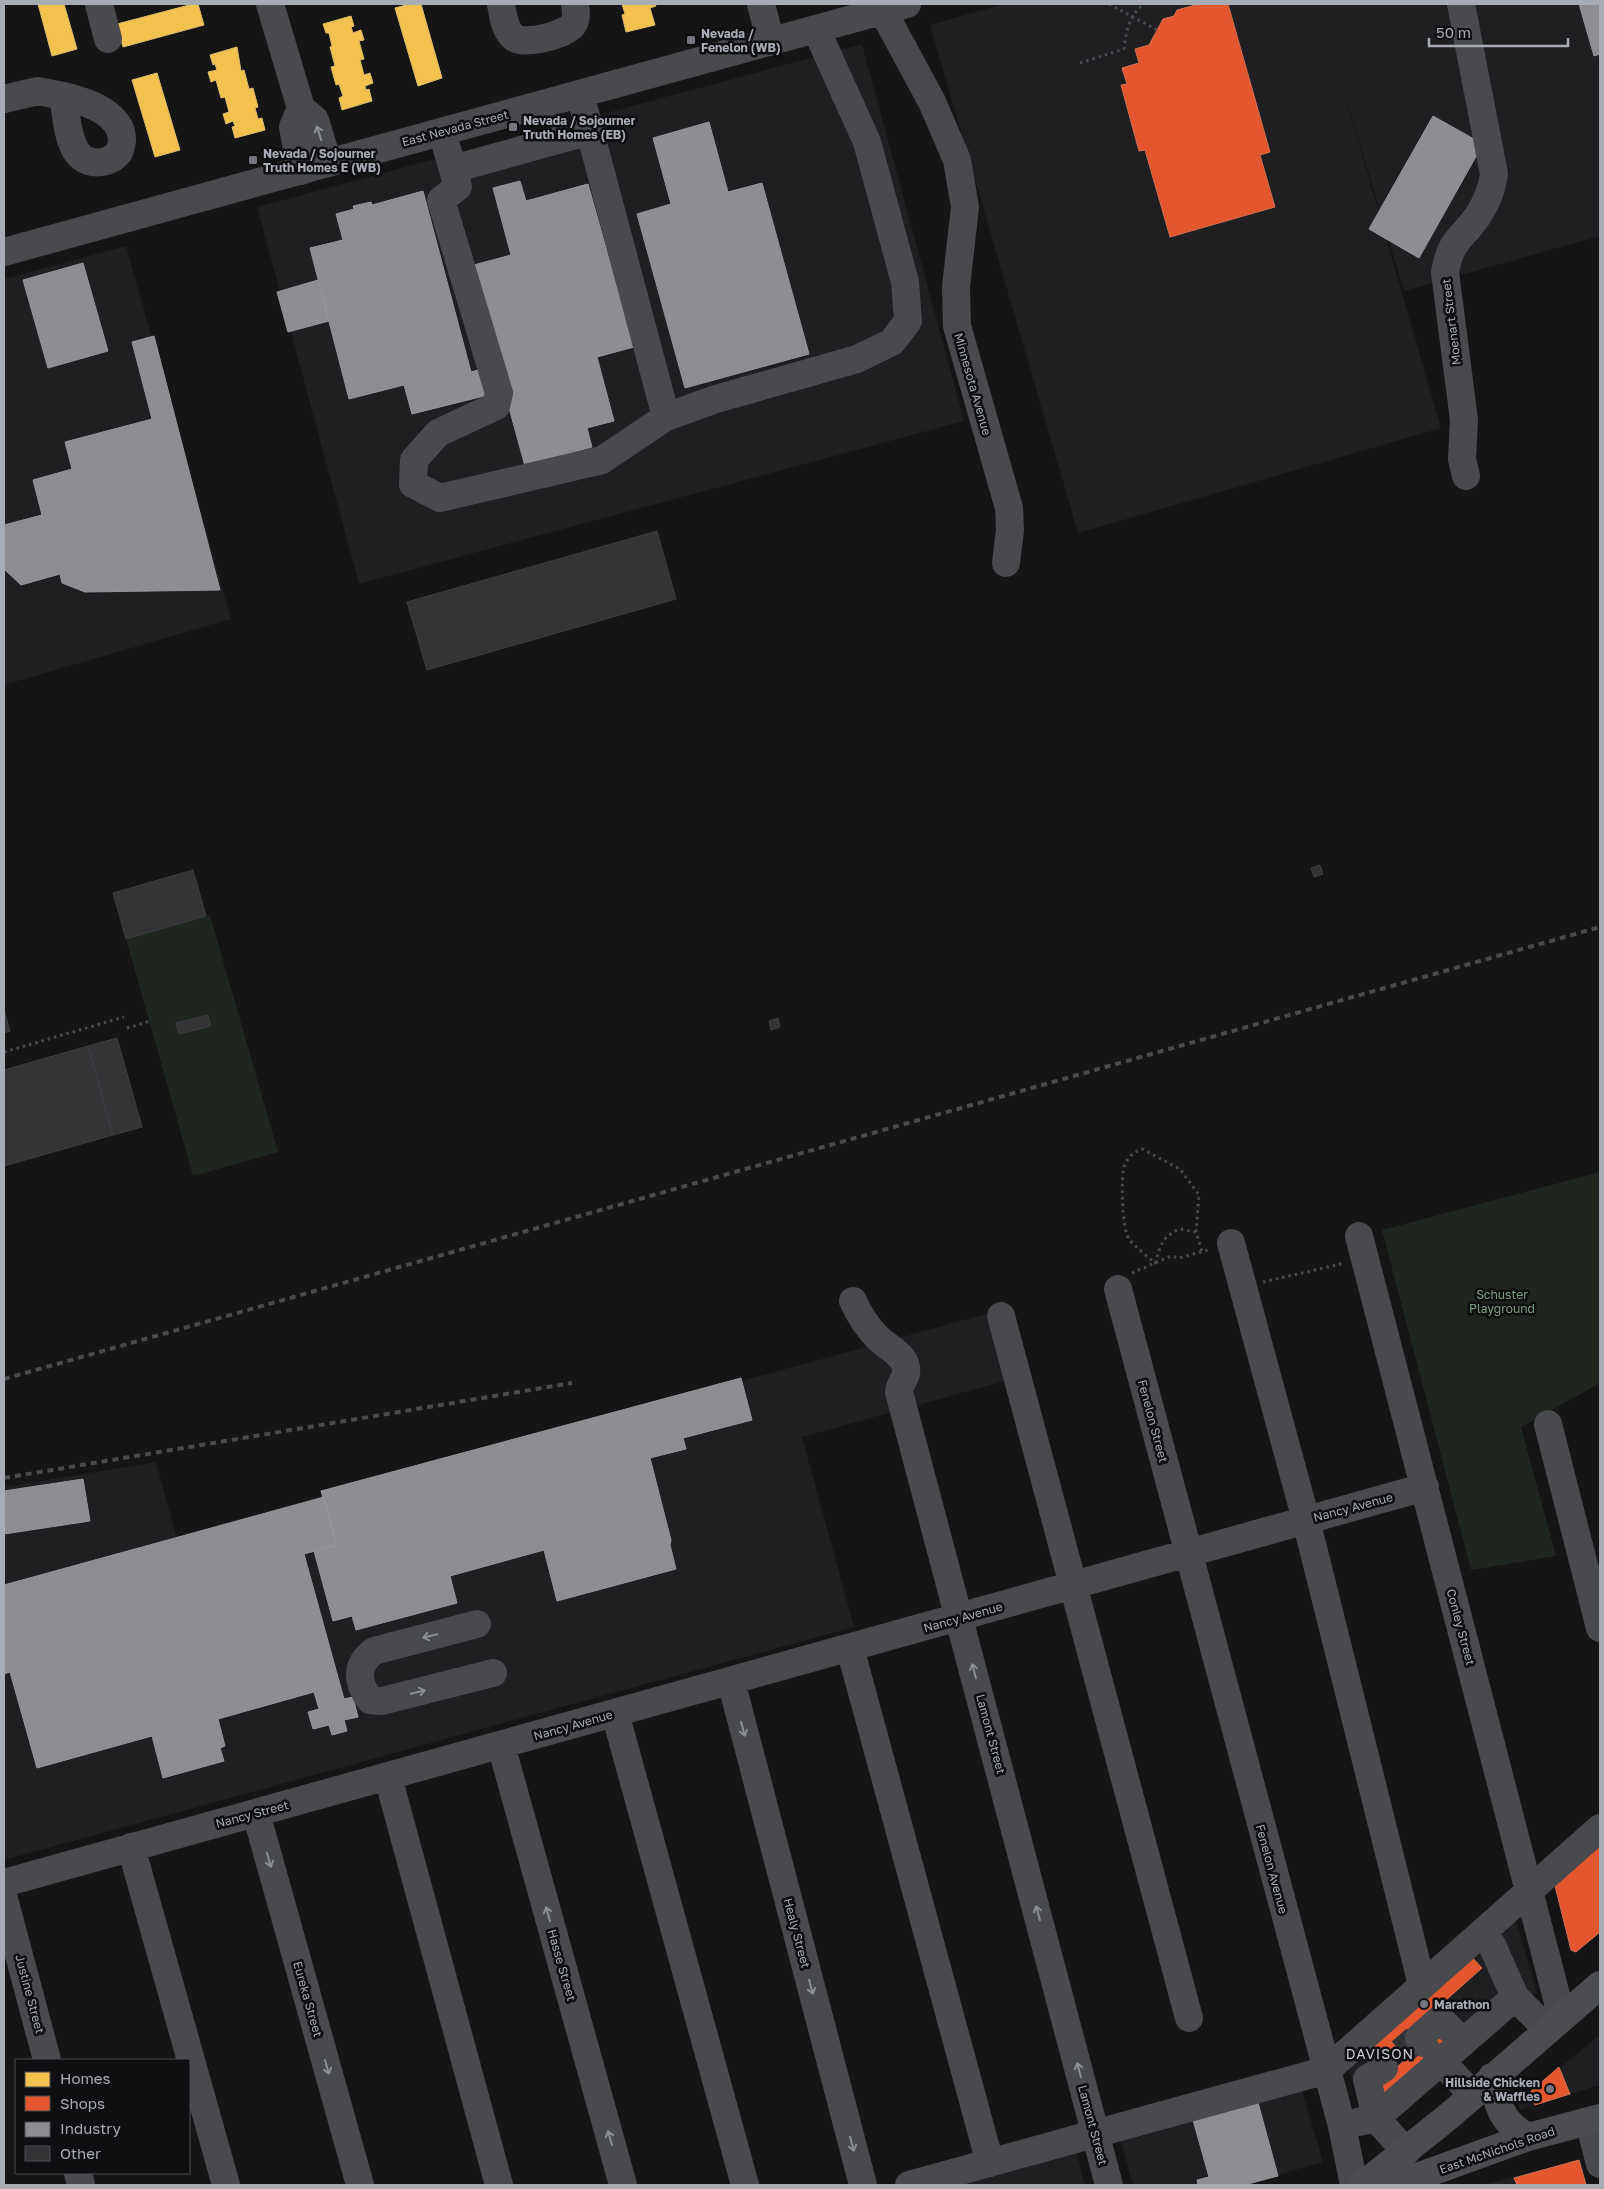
<svg xmlns="http://www.w3.org/2000/svg" width="1604" height="2189" font-family="'Golos Text',sans-serif">
<style>
.built{fill:#1f1f21}
.green{fill:#1f251f}
.homes{fill:#f2c14e;stroke:#dcbb6d}
.shops{fill:#e4572e;stroke:#d27056}
.industry{fill:#8d8d92;stroke:#95969c}
.building{fill:#343436;stroke:#3d3e41}
.lines{fill:none;stroke-linecap:round;stroke-linejoin:round}
.minor-tunnel{stroke:#323335;stroke-width:28;stroke-dasharray:28 14;stroke-linecap:butt}
.path{stroke:#4b4c4f;stroke-width:3;stroke-dasharray:2.5 4;stroke-linecap:butt}
.minor{stroke:#494a4e;stroke-width:28}
.major{stroke:#4c4d50;stroke-width:28}
.rail{stroke:#4a4b4e;stroke-width:4;stroke-dasharray:6 5;stroke-linecap:butt}
.oneway{stroke:#8b8f96}
.poi-dot{fill:#74777d;stroke:#0f0f11;stroke-width:2}
.labels{text-anchor:middle;dominant-baseline:central;stroke-width:5;stroke-linejoin:round;paint-order:stroke}
.poi-label{font-size:12px;font-weight:bold;fill:#a7acb5;stroke:#0f0f11;text-anchor:start}
.street-label{font-size:12px;fill:#a7acb5;stroke:#0f0f11}
.park-label{font-size:12px;fill:#7f9f80;stroke:#0f0f11}
.neighbourhood-label{font-size:14px;letter-spacing:1px;fill:#c8cad2;stroke:#0f0f11}
</style>
<rect width="100%" height="100%" fill="#151515"/>
<path class="built" d="M1004 4H1600V236L1404 291 1333 54 1441 428 1078 533 930 25Z
M862 44 964 421 359 584 257 207Z
M126 246 231 619 4 685V279Z
M986 1314 1005 1381 802 1437 854 1627 4 1860V1487L156 1462 176 1536Z
M1513 1911 1537 1993 1371 2137 1345 2060Z
M1600 2035V2085L1520 2110 1518 2101Z
M1300 2083 1323 2162 1242 2185H1133L1119 2136Z
M1075 2147 1085 2185H929Z
M1581 2160 1587 2185H1482Z"/>
<path class="green" d="M210 915 278 1152 193 1176 126 939Z
M1600 1172V1383L1521 1427 1556 1556 1471 1570 1382 1230Z"/>
<path class="homes" d="M38 4H64L77 49 52 56Z
M193 4H198L204 25 123 47 117 24Z
M410 4H421L442 78 418 86 395 8Z
M622 4H655L656 6 650 8 655 25 626 32 622 15 625 14Z
M351 16 354 26 351 27 353 33 361 30 364 40 359 41 364 59 360 60 364 75 370 73 373 83 365 86 366 90 369 89 372 101 342 110 339 98 343 96 339 84 336 85 331 67 335 66 330 47 332 46 329 33H326L323 24Z
M237 47 241 71 244 70 249 89 253 88 258 107 255 108 258 119 262 118 265 130 235 138 232 127 235 126 233 121 226 124 223 114 229 112 225 97 221 98 216 80 211 82 208 72 217 70 215 64 213 65 210 55Z
M157 73 180 150 155 157 132 80Z"/>
<path class="shops" d="M1199 4H1228L1270 152 1260 155 1275 207 1170 237 1145 150 1139 151 1121 85 1127 84 1122 68 1139 63 1135 49 1149 45 1163 19 1174 16 1177 10Z
M1600 1834V1932L1576 1952 1571 1950 1553 1878Z
M1466 1951 1482 1968 1382 2057 1366 2039Z
M1407 2029 1422 2045 1436 2032 1449 2046 1388 2100 1376 2086 1407 2058 1392 2042Z
M1559 2067 1570 2094 1535 2105 1530 2092Z
M1579 2160 1586 2185H1517L1514 2178Z"/>
<path class="industry" d="M1579 4H1600V54L1594 56Z
M1433 116 1483 144 1419 258 1369 229Z
M709 122 728 192 762 183 809 354 685 388 637 214 671 204 653 138Z
M520 181 526 201 588 184 634 347 597 357 614 421 587 428 592 447 525 466 470 266 511 255 493 188Z
M423 191 471 372 485 368 492 394 412 414 404 385 349 399 310 248 343 240 336 214 354 209 353 206 371 202 372 205Z
M83 263 108 351 48 368 23 280Z
M318 280 329 321 288 332 277 292Z
M154 336 220 590 85 592 62 583 60 574 21 585 4 569V525L42 515 33 480 72 469 65 442 152 419 132 342Z
M741 1378 752 1420 683 1438 686 1449 650 1458 671 1540 670 1545 676 1569 557 1601 544 1550 450 1576 457 1603 356 1630 352 1616 333 1621 314 1551 337 1545 321 1491Z
M83 1479 90 1521 4 1534V1491Z
M324 1497 337 1545 304 1554 344 1699 353 1697 358 1717 344 1720 347 1731 332 1735 329 1725 313 1729 308 1712 319 1709 314 1692 218 1719 225 1746 220 1748 224 1761 163 1778 152 1736 37 1768 10 1672 4 1674V1585Z
M1256 2095 1278 2176 1244 2185H1198L1197 2180 1209 2177 1191 2113Z"/>
<path class="building" d="M657 531 676 599 427 670 407 602Z
M1320 865 1323 874 1314 877 1311 868Z
M193 870 206 916 126 939 113 893Z
M4 1010 10 1031 4 1033Z
M208 1015 211 1026 179 1034 176 1023Z
M778 1018 780 1027 771 1030 769 1021Z
M117 1038 142 1127 113 1135 88 1046Z
M88 1046 113 1135 4 1166V1070Z"/>
<g class="lines">
<path class="minor-tunnel" d="M1401 2052 1416 2039"/>
<path class="path" d="M1109 4 1157 30
M1080 63 1124 49C1126 31 1129 15 1144 4
M127 1028 150 1021
M4 1052 124 1017
M1196 1232 1179 1229C1161 1238 1161 1245 1155 1263 1147 1256 1136 1248 1129 1239 1122 1229 1120 1175 1125 1164 1129 1156 1134 1152 1142 1149L1180 1169 1199 1195 1196 1232 1202 1252
M1132 1273 1171 1256 1179 1258 1211 1249
M1263 1282 1345 1263"/>
<path class="minor" d="M99 4 108 39
M270 4 301 108 315 120 328 163
M501 4C503 15 504 28 513 37 523 46 568 35 574 23 577 17 576 10 575 4
M761 4 771 42
M1461 4 1494 174C1492 189 1486 204 1477 217 1460 241 1451 239 1445 272L1464 420 1462 459 1466 476
M883 11 932 102 957 160 965 207 956 287 957 326 1009 508 1010 530 1006 563
M63 96C85 101 123 113 122 141 121 145 121 149 119 152 109 166 85 166 76 151 67 136 66 113 63 96Z
M4 99 38 91 63 96
M442 132 458 187 441 200 499 393 496 406 438 433 414 460 413 484 440 498 602 460 666 417 580 94
M453 169 590 131
M301 171 293 127 301 108
M4 252 907 4
M666 417 716 399 857 359 892 342 908 321 905 282 867 142 816 29
M1359 1236 1562 2018
M1231 1243 1306 1520 1422 1985
M1118 1289 1342 2126 1354 2185
M853 1301C859 1314 867 1327 877 1337 885 1346 904 1354 906 1367 908 1378 899 1383 899 1392L1109 2185
M1001 1316 1189 2018
M1548 1424 1600 1628
M477 1624 374 1651C355 1665 357 1683 370 1700L382 1701 493 1673
M850 1648 990 2163
M731 1681 863 2185
M615 1713 745 2185
M501 1745 623 2185
M388 1777 499 2185
M256 1813 360 2185
M131 1847 226 2185
M4 1883 1425 1487
M4 1899 47 2060
M1492 1945 1515 1997
M1424 2043 1419 2038 1440 2019 1463 2042
M1437 2057 1473 2095
M1384 2068 1367 2079 1376 2118 1515 1997 1548 2030
M1589 2121 1600 2164
M1358 2122 1376 2118 1406 2152
M78 2173 81 2185
M909 2185 1327 2070 1600 1828"/>
<path class="major" d="M1492 2077C1498 2106 1501 2122 1528 2137
M1363 2185 1449 2116 1600 1985
M1395 2185 1528 2137 1600 2118"/>
<path class="rail" d="M4 1379 1600 927
M4 1478 572 1383"/>
</g>
<defs><path id="oneway-shaft" d="M-6 0H5M1.5-3L5.5 0L1.5 3" fill="none" stroke-width="1.6" stroke-linecap="round" stroke-linejoin="round" transform="scale(1.25)"/></defs>
<g class="oneway">
<use href="#oneway-shaft" transform="translate(319 133) rotate(-108)"/>
<use href="#oneway-shaft" transform="translate(430 1636) rotate(166)"/>
<use href="#oneway-shaft" transform="translate(974 1671) rotate(-105)"/>
<use href="#oneway-shaft" transform="translate(418 1692) rotate(-14)"/>
<use href="#oneway-shaft" transform="translate(743 1729) rotate(75)"/>
<use href="#oneway-shaft" transform="translate(269 1860) rotate(74)"/>
<use href="#oneway-shaft" transform="translate(1038 1913) rotate(-105)"/>
<use href="#oneway-shaft" transform="translate(548 1914) rotate(-106)"/>
<use href="#oneway-shaft" transform="translate(811 1987) rotate(75)"/>
<use href="#oneway-shaft" transform="translate(327 2067) rotate(74)"/>
<use href="#oneway-shaft" transform="translate(1079 2070) rotate(-105)"/>
<use href="#oneway-shaft" transform="translate(610 2138) rotate(-106)"/>
<use href="#oneway-shaft" transform="translate(852 2144) rotate(75)"/>
</g>
<g class="poi-dot">
<rect x="686" y="35" width="10" height="10" rx="2.5"/>
<rect x="508" y="122" width="10" height="10" rx="2.5"/>
<rect x="248" y="155" width="10" height="10" rx="2.5"/>
<circle cx="1424" cy="2004" r="5"/>
<circle cx="1550" cy="2089" r="5"/>
</g>
<g class="labels">
<g class="poi-label">
<text x="701" y="33">Nevada /<tspan x="701" dy="14">Fenelon (WB)</tspan></text>
<text x="523" y="120">Nevada / Sojourner<tspan x="523" dy="14">Truth Homes (EB)</tspan></text>
<text x="263" y="153">Nevada / Sojourner<tspan x="263" dy="14">Truth Homes E (WB)</tspan></text>
<text x="1434" y="2004">Marathon</text>
<text x="1540" y="2082" text-anchor="end">Hillside Chicken<tspan x="1540" dy="14">&amp; Waffles</tspan></text>
</g>
<g class="street-label">
<text transform="translate(455 128) rotate(-15)">East Nevada Street</text>
<text transform="translate(1451 322) rotate(-97)">Moenart Street</text>
<text transform="translate(973 384) rotate(74)">Minnesota Avenue</text>
<text transform="translate(1153 1421) rotate(75)">Fenelon Street</text>
<text transform="translate(1353 1507) rotate(-15)">Nancy Avenue</text>
<text transform="translate(963 1617) rotate(-16)">Nancy Avenue</text>
<text transform="translate(1461 1627) rotate(75)">Conley Street</text>
<text transform="translate(573 1725) rotate(-16)">Nancy Avenue</text>
<text transform="translate(991 1734) rotate(75)">Lamont Street</text>
<text transform="translate(252 1814) rotate(-15)">Nancy Street</text>
<text transform="translate(1272 1869) rotate(75)">Fenelon Avenue</text>
<text transform="translate(797 1933) rotate(75)">Healy Street</text>
<text transform="translate(562 1965) rotate(74)">Hasse Street</text>
<text transform="translate(30 1994) rotate(75)">Justine Street</text>
<text transform="translate(308 1999) rotate(74)">Eureka Street</text>
<text transform="translate(1093 2125) rotate(75)">Lamont Street</text>
<text transform="translate(1497 2150) rotate(-19)">East McNichols Road</text>
</g>
<g class="park-label">
<text x="1502" y="1294">Schuster<tspan x="1502" dy="14">Playground</tspan></text>
</g>
<g class="neighbourhood-label">
<text x="1380" y="2053">DAVISON</text>
</g>
</g>
<rect width="1604" height="2189" fill="none" stroke="#a7acb5" stroke-width="10"/>
<rect x="15" y="2059" width="175" height="115" fill="#0f0f11" stroke="#4c4e53"/>
<rect x="25" y="2072" width="25" height="15" fill="#f2c14e" stroke="#4c4e53"/>
<text x="60" y="2084" font-size="15" fill="#a7acb5">Homes</text>
<rect x="25" y="2096" width="25" height="15" fill="#e4572e" stroke="#4c4e53"/>
<text x="60" y="2109" font-size="15" fill="#a7acb5">Shops</text>
<rect x="25" y="2122" width="25" height="15" fill="#8d8d92" stroke="#4c4e53"/>
<text x="60" y="2134" font-size="15" fill="#a7acb5">Industry</text>
<rect x="25" y="2146" width="25" height="15" fill="#343436" stroke="#4c4e53"/>
<text x="60" y="2159" font-size="15" fill="#a7acb5">Other</text>
<path d="M1429 38v8h139v-8" fill="none" stroke="#a7acb5" stroke-width="2.5"/>
<text x="1436" y="38" font-size="15" fill="#a7acb5" stroke="#0f0f11" stroke-width="4" paint-order="stroke">50 m</text>
</svg>
